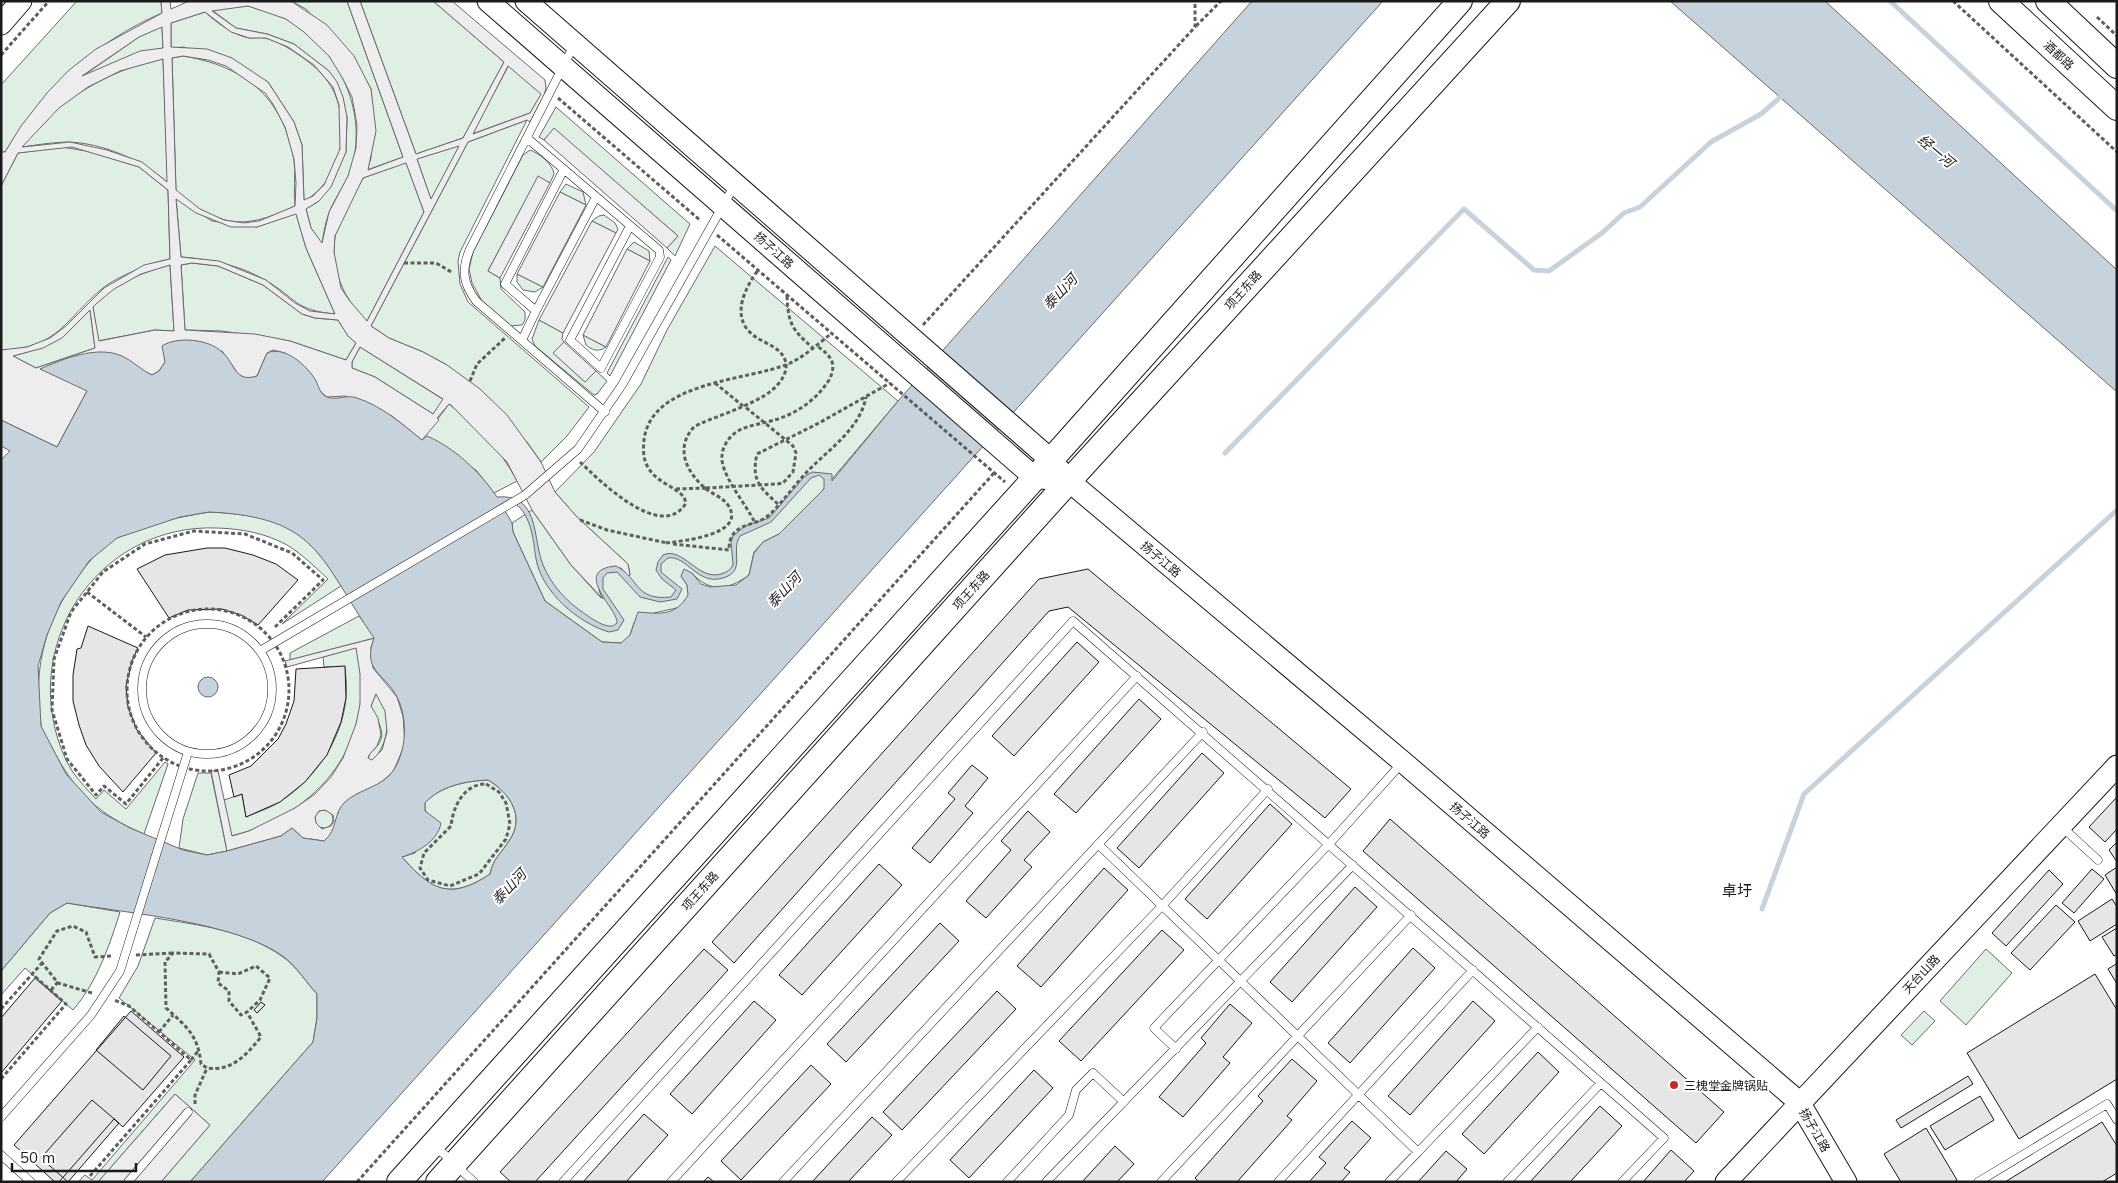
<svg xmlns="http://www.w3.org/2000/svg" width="2118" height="1183" font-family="Mulish,'Noto Sans SC',sans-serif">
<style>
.green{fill:#e0efe3;stroke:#6a6a6a}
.parking{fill:#ededed;stroke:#6a6a6a;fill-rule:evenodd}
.water{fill:#c6d2dc;stroke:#6a6a6a;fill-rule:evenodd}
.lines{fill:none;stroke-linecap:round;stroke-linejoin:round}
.stream{stroke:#c6d2dc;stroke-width:5}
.building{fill:#e6e6e6;stroke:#1a1a1a}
.lane-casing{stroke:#1a1a1a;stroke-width:9}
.secondary-casing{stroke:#1a1a1a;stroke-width:23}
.primary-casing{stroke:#1a1a1a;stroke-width:26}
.path{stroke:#5f5f5f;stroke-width:3;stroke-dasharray:4 2.5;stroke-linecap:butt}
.lane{stroke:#fff;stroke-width:8}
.secondary{stroke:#fff;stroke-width:21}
.primary{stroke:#fff;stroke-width:24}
.path-bridge{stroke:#5f5f5f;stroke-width:3;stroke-dasharray:4 2.5;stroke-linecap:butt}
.poi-dot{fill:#c62828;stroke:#fff;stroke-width:2}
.labels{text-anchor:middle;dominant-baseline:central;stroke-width:4;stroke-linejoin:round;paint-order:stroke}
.street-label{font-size:12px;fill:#1a1a1a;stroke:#fff}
.poi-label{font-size:12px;fill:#1a1a1a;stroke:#fff;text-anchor:start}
.water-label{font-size:14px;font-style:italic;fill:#1a1a1a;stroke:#fff}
.quarter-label{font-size:15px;fill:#1a1a1a;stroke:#fff}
</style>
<rect width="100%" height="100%" fill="#fff"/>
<path class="green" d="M77 1H161L162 13C94 42 44 90 5 152H1V85Z
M291 1H347L403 157 367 170 371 158V89L362 73 306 9Z
M360 1H433L504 62 463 138 416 154Z
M248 6C260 10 272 12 284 18 337 45 368 109 352 166 348 179 341 189 335 200 327 214 324 229 322 244L311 228 306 209 319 201 346 152 347 117 329 71 294 44 267 34 236 28 212 10Z
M205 12C216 22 234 36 250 38 255 38 261 37 265 38 277 41 289 48 299 55 333 78 344 101 341 142 339 165 325 190 304 201L302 145 294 122 268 82 184 47 171 48V23Z
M162 26 163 48 80 78 139 37Z
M183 56C245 66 283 97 294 160 296 176 293 191 295 206 245 230 219 228 176 191L172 58Z
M163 59 168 183C143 160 102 143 68 142 53 142 37 145 22 147 49 104 114 67 163 59Z
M509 65 542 93 530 113 472 134Z
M556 107 690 224 675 256 667 248 678 236 554 129 544 140 539 137Z
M527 120 460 252 458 261 460 284 468 302 589 407 567 436 541 462 527 442 447 365 423 352 389 338 371 326 468 142Z
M460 145 431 200 417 159Z
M62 147 92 152 139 167 168 190 170 259C153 262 116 277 103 288 65 319 58 349 1 350V186L18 153Z
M530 150C539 153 553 164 554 174L550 183 538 177 488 271 500 278 501 289 525 312V320L522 325 509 326 482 301 472 283 469 269 473 252 523 155Z
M406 162 424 212 367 321C344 300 330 269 335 237 338 217 354 196 363 178Z
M566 184 583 192 586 205 560 192Z
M176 198 212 221 257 227 296 213 306 248 335 314C293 310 297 298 265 280 240 265 209 259 181 257Z
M604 215 615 223 618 229 616 233 592 221 599 216Z
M634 242 649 251 650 261 627 249Z
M715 246 898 401 817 497 779 534 763 542 754 552 749 575C729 590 709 593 692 573L681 576 687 585 689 595 681 607 654 613 634 623 630 635 622 643 602 642 545 601 513 532 512 523 532 510 571 565 601 598 598 583 608 567 630 575 628 564 577 517 555 492 594 452 641 384 667 330Z
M668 257 671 260 610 376 607 373Z
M192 263 218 266 263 285 302 314 315 318 338 320 348 336 356 343 346 360 290 341 222 331 185 330 181 265Z
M170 265 174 331 155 330 98 341 93 307C105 287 148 270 170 265Z
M517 274 543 287 535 292 523 290 517 282Z
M90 310 95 348 36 368 13 356C54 345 60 340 90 310Z
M539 320 563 333 562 339 564 342 554 353 585 382 596 371 607 381 597 394 594 395 535 346 532 339Z
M583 335 606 347C599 352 593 351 586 345Z
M360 347 444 400 433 414 375 377 352 368V362Z
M449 404C476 426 502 451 517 481L494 493 476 470 422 440Z
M209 512C277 515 305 526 341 586L282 624 328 579C315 567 302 554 287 545 265 533 242 529 218 528 95 523 15 650 66 760 73 775 85 787 96 799L104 790 126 809 165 762 168 764 144 834C99 815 75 792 52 748 49 741 42 732 41 725 33 676 43 627 71 587 83 569 97 549 117 538 145 524 179 517 209 512Z
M359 616 375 638 290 660V653Z
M356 647C380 740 319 815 231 836L224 800 242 794 246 817C257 812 271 808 281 801 315 779 343 739 346 697 347 687 346 677 345 667H324L323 657Z
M376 694C395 709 388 747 372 761L368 758C370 752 374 750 378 745 388 731 375 719 371 706Z
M198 773H211L227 851 207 855 179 848 183 819Z
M488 780C510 793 526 817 509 841 500 855 494 857 490 874 449 901 431 890 402 857L415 853 431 816 425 811V803C440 786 466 781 488 780Z
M315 819a9 9 0 1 1 18 0a9 9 0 1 1-18 0Z
M67 903 120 912C109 947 97 982 73 1010L25 968 1 995V971L50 913Z
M155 918C198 925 246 930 283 957 296 966 306 982 317 994V1018L313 1042 190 1182H161L210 1125 175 1094 98 1182H78L85 1175 92 1180 195 1060 119 998 138 966Z
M1986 949 2012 973 1966 1025 1940 1001Z
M1924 1011 1935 1021 1912 1045 1901 1035Z"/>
<path class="parking" d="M161 1H170L171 9 189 1H291L327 25 354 56 371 89 376 131 368 170 403 157 347 1H360L416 154 463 138 504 62 433 1H452L545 80 546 88 544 96 530 122 527 120 468 142 371 326 389 338 423 352 447 365 480 389 507 415 541 462 555 492 577 517 628 564 630 575 627 576 621 568 603 570 599 591 603 599 571 565 532 510 507 462 451 405 449 404 437 418 439 420 422 440 392 416 345 396 327 397 320 391 308 370 285 353 273 350 267 353 257 376 248 379 239 375 222 351 165 362 159 371 152 375 145 372 87 391 57 447 1 420V350L27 347 50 338 66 326 104 288 144 265 170 259 168 190 139 167 72 147 18 153 1 186V152H5L21 126 47 93 68 71 96 49 162 13ZM248 6 286 19 304 32 329 56 343 79 352 97 357 125 356 148 348 176 329 212 322 243 311 228 306 209 319 201 331 187 346 152 347 117 343 97 337 82 329 71 294 44 267 34 236 28 212 11ZM205 12 231 32 249 38H266L288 47 314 65 333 87 339 105 340 149 324 185 313 196 304 200 302 145 294 122 268 82 232 58 207 49 171 47V23ZM162 27 163 48 140 51 82 76 139 37ZM183 56 208 60 226 66 265 93 273 104 285 127 294 159 296 183 295 206 259 221 244 223 224 220 200 209 176 190 172 58ZM163 59 167 182 142 162 107 150 70 142 22 147 59 108 88 87 120 71ZM508 66 541 94 530 113 473 134ZM459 146 431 199 417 159ZM406 163 424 212 367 321 349 300 341 288 334 252 335 236 363 178ZM176 199 196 213 231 227H257L296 214 306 248 335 314 310 311 295 303 266 280 219 261 181 257ZM192 263 218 266 263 285 302 314 315 318 338 320 348 336 356 343 346 360 290 341 255 334 185 330 181 265ZM170 265 174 331 155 330 99 341 93 307 96 304 114 289 141 274ZM90 310 95 348 36 368 13 356 43 348 62 338ZM360 347 443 399 433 414 375 377 352 368V362Z
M554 128 678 236 667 248 544 140Z
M538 176 550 183 500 278 488 271Z
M560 192 586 205 543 287 517 274Z
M592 221 616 233 563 333 539 320Z
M627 249 650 261 606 347 583 335Z
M564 342 596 371 585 382 553 353Z
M375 638 371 647 373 668 397 697 403 716 405 744 393 772 379 784 355 795 338 812 336 826 331 836 324 841 303 838 292 828 281 836 227 851 211 771H218L232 836 249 831 295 808 315 794 331 777 343 758 356 724 360 704V674L356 648 287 667 285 661ZM376 694 385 711 387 732 382 750 372 760 368 758 369 755 377 746 381 735 378 718 371 706ZM325 810 333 815 334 821 331 826 322 829 316 823 315 817 319 811Z
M175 1094 210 1125 161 1182H98Z"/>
<path class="water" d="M1252 1H1383L322 1182H190L313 1042 317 1018V994C306 982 296 966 284 957 237 922 126 913 67 903L50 913 1 971V460L10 451 1 446V420L57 447 87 391 40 369C63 359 97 345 122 356 133 361 141 370 152 375L159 371 165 362 162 346C177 336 209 339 222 352 236 364 234 383 257 376L267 353C284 345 308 366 316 381 319 387 320 394 327 397 336 401 347 394 357 398 382 406 402 424 422 440L427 436C455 448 480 472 497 497 540 493 532 537 543 565 552 586 566 601 585 614 594 620 603 627 613 626L617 623C619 610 570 570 616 566 640 578 634 601 671 597L676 590 662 579 656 570 658 562 663 555C683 546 698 581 721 574 727 572 731 570 733 564L731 542 733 536 745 526 769 518 804 477 812 472 832 474V481L898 401ZM819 475 824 479V489L779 534 763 542 754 553 749 575 736 585 710 587 701 584 692 573 684 569 681 576 687 585 688 595C676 616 661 614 638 612L630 635 621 643 602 642 545 601 513 532 512 523 501 504 515 503C532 517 533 539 536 559 542 592 578 623 609 632L618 630 624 620 603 589V578L607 573 617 572 640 597 660 602 677 599 682 589 661 572V564L668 558C687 555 697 586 723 578 747 571 730 551 740 536L771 522 811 478ZM209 512C319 517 319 558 374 638 362 672 384 672 397 697 408 719 407 750 393 771 382 787 359 789 345 802 333 813 338 830 324 841L303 838 292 828 281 836 227 851 207 855 183 850 130 828 101 812 66 774 41 726 38 666 47 635 61 602 89 561 117 538 180 517ZM488 780C510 793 526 817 509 841 500 855 494 857 490 874 450 901 431 890 402 857 418 852 438 841 441 823L425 811V803C440 786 466 781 488 780Z
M1670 1H1825L2117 270V392Z
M198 687a10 10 0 1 1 20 0a10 10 0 1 1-20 0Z"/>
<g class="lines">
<path class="stream" d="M1890 1 2117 211
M1225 453 1464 209 1534 270 1549 271 1602 233 1624 213 1640 207 1711 142 1761 114 1784 94
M1762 909 1804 794 2117 510"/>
</g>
<path class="building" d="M207 548H225L253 555 276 564 298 580 258 625 241 615 222 609 188 610 169 618 137 569 165 555Z
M1088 569 1351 789 1325 818 1068 607 1049 611 734 963 712 942 1039 579Z
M88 626 138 648 132 661 126 686 128 707 137 730 156 753 123 792 99 766 86 745 79 725 73 701V675L77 649 81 648Z
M1077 642 1099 662 1014 756 992 736Z
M345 666 346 698 341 722 327 755 305 782 280 802 246 817 242 794 234 797 229 775 251 766 278 739 286 724 294 701 296 669Z
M1139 699 1161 719 1076 813 1054 794Z
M1202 753 1224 773 1139 868 1117 848Z
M972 765 988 778 965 806 973 813 930 863 912 848 955 799 948 793Z
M2117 797V829L2105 842 2089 827Z
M1270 804 1292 824 1207 919 1185 899Z
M1028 811 1050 832 1024 860 1032 867 986 918 966 901 1011 850 1001 841Z
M1390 819 1724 1112 1696 1143 1363 851Z
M2117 842V862L2109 850Z
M879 864 902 885 802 995 779 975Z
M2117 867V895L2105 875Z
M1104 868 1128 890 1041 987 1017 966Z
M2092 869 2104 879 2074 913 2062 903Z
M2049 870 2063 884 2006 946 1992 933Z
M1355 887 1377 907 1292 1002 1270 982Z
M2112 899 2117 907V924L2090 941 2078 921Z
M2056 905 2075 922 2030 970 2011 953Z
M940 923 959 941 846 1062 827 1044Z
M2117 928V954L2114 956 2102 937Z
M1162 930 1184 950 1081 1061 1059 1041Z
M1413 948 1435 968 1350 1063 1328 1043Z
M704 949 728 970 535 1182H511L500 1172Z
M2116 964H2117V984L2108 969Z
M2095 974 2117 1010V1079L2019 1139 1967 1053Z
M35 978 62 1001 1 1073V1018Z
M997 991 1016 1009 902 1130 883 1112Z
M754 1001 776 1020 692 1114 670 1094Z
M1473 1001 1495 1021 1410 1115 1388 1096Z
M261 1002 265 1005 257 1013 254 1010Z
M1230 1004 1252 1023 1223 1057 1230 1063 1183 1117 1159 1097 1206 1043 1201 1038Z
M131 1011 184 1057 123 1127 114 1119 59 1182H55L14 1145Z
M124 1016 171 1056 143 1090 96 1050Z
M1538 1052 1559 1072 1484 1154 1462 1134Z
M1292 1059 1317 1081 1287 1116 1292 1120 1237 1182H1199L1195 1178 1263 1101 1258 1096Z
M811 1065 831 1084 741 1180 721 1161Z
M1034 1070 1053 1088 969 1178 950 1160Z
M1968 1076 1973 1084 1901 1128 1896 1120Z
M1980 1096 1994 1120 1945 1150 1930 1126Z
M92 1100 119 1123 68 1182 41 1158Z
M1600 1106 1622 1126 1570 1182H1530Z
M644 1114 668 1135 626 1182H583Z
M872 1117 892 1135 848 1182H812Z
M1352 1121 1371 1138 1344 1168 1350 1172 1341 1182H1309L1326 1163 1319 1157Z
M2102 1122 2117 1146V1173L2102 1182H2005Z
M1926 1128 1957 1180 1954 1182H1901L1884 1154Z
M1115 1146 1134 1164 1117 1182H1082Z
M1671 1150 1694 1171 1684 1182H1643Z
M1446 1151 1467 1169 1456 1182H1418Z
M708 1177 714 1182H703Z"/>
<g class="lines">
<g class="lane-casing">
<path id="lane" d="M574 45 470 249C461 270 463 283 476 301L605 412
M527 138 659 250 660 257 601 368 570 340 630 226
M564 169 505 284 536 311 596 197
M522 340 536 311
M142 689a65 65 0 1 1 130 0a65 65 0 1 1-130 0Z
M260 651 525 495 578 449 622 385 734 186
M2062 827 2098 860
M1098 844 1418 1152 1389 1182
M1176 1049 1154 1028 1329 844 1401 764
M1 1117 91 1015 120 971 188 752
M435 1146 474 1182
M1418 1152 1538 1027
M1 1155 31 1182
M128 1182 188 1112
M563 1182 1073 621 1664 1138 1622 1182
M671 1182 1137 676
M783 1182 1203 732
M896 1182 1162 906 1268 789
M1007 1182 1069 1115 1076 1090 1093 1073 1124 1102
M1046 1182 1353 865
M1161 1182 1411 915
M1278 1182 1473 970
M1507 1182 1601 1083
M1978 1182 2107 1104 2117 1120"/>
</g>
<g class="secondary-casing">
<path id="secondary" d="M488 1 1034 477 1051 479
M526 1 1051 460 1069 481 1403 762 1799 1102 1846 1182
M1 24 21 1
M1726 1182 2117 766"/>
</g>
<g class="primary-casing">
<path id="primary" d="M2001 1 2117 108
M2048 1 2117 66
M399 1182 1051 460 1460 1
M438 1182 1069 481 1508 1"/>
</g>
<path class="path" d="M1953 1 2117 152
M2097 17 2117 36
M1196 26 1221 1
M1 55 49 1
M558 98 701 221
M717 235 1005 482
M404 263H436L453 273
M787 296C788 323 792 330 813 348
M923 325 1195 27V1
M470 381 477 364 505 338
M715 383 743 406
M580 462C599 480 662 543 686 503L684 497C674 486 657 482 649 469 643 460 643 450 644 440 651 381 747 381 788 364 804 357 818 344 832 333
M676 489 706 488
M778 504C760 488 751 480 757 454L819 423 890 383
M580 520 607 530 667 543
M754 521C746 504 720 474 722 456 722 448 728 438 735 433 744 426 756 425 767 422 793 416 815 402 829 380 838 363 830 355 817 346
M666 543C681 541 748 535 728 505 722 497 714 495 706 489 686 472 674 447 695 426 717 416 741 409 762 397 777 389 797 368 779 351 772 345 761 341 753 335 730 317 745 288 758 270
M673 544 729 550C729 521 754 528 769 515 782 503 793 487 805 474 826 451 860 430 866 397
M87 592 146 637
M127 690a81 81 0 1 1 162 0a81 81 0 1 1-162 0Z
M163 758 126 804 104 786 96 795 67 759 52 710 54 659 71 612 103 572 145 544 194 531 245 534 292 553 323 580 274 628
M486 784 499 792 506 803 510 824 506 839 479 874 450 886 428 880 420 868 424 853 451 826C453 806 464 784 486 784Z
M136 955 173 953
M219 972 238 974 256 966 270 978 260 1000 247 1012
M51 990 58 982
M92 993 58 983 39 959 57 931 73 926 86 932 95 957 112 956
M1 1009 42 963
M159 1032 173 1015
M191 1060 199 1050
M1 1079 66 1004 32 974
M195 1104V1095L207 1068 201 1064C198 1035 187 1027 166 1008L165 962 173 953 209 954 219 972 218 983 229 991V1001L241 1015 247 1012 261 1037C247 1054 232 1072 207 1068
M90 1176 191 1060 129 1006 114 1000
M357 1182 994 473"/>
<use href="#lane" class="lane"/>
<use href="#secondary" class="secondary"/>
<use href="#primary" class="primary"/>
<path class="path-bridge" d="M706 488 777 484 783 483 793 472 796 453 793 446 744 406"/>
</g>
<circle class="poi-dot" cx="1674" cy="1085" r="5"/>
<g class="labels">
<g class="street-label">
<text transform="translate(2059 55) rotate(43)">酒都路</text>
<text transform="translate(774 250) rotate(42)">扬子江路</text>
<text transform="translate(1243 290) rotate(-48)">项王东路</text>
<text transform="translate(1161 559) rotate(40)">扬子江路</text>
<text transform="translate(971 590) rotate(-48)">项王东路</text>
<text transform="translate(1470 820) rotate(41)">扬子江路</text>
<text transform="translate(700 891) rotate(-48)">项王东路</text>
<text transform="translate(1921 974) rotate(-47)">天台山路</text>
<text transform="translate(1815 1130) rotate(60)">扬子江路</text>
</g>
<g class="poi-label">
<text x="1684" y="1085">三槐堂金牌锅贴</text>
</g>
<g class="water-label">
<text transform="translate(1936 151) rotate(40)">经一河</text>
<text transform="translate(1060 292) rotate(-47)">泰山河</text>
<text transform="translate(784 590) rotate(-47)">泰山河</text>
<text transform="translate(509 887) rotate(-47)">泰山河</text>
</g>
<g class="quarter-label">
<text x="1737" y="890">卓圩</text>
</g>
</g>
<rect width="2118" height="1183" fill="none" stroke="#1a1a1a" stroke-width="5"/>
<path d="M12 1163v8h124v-8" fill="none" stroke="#1a1a1a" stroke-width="2.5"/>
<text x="20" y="1163" font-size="15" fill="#1a1a1a" stroke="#ffffff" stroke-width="4" paint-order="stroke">50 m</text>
</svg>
